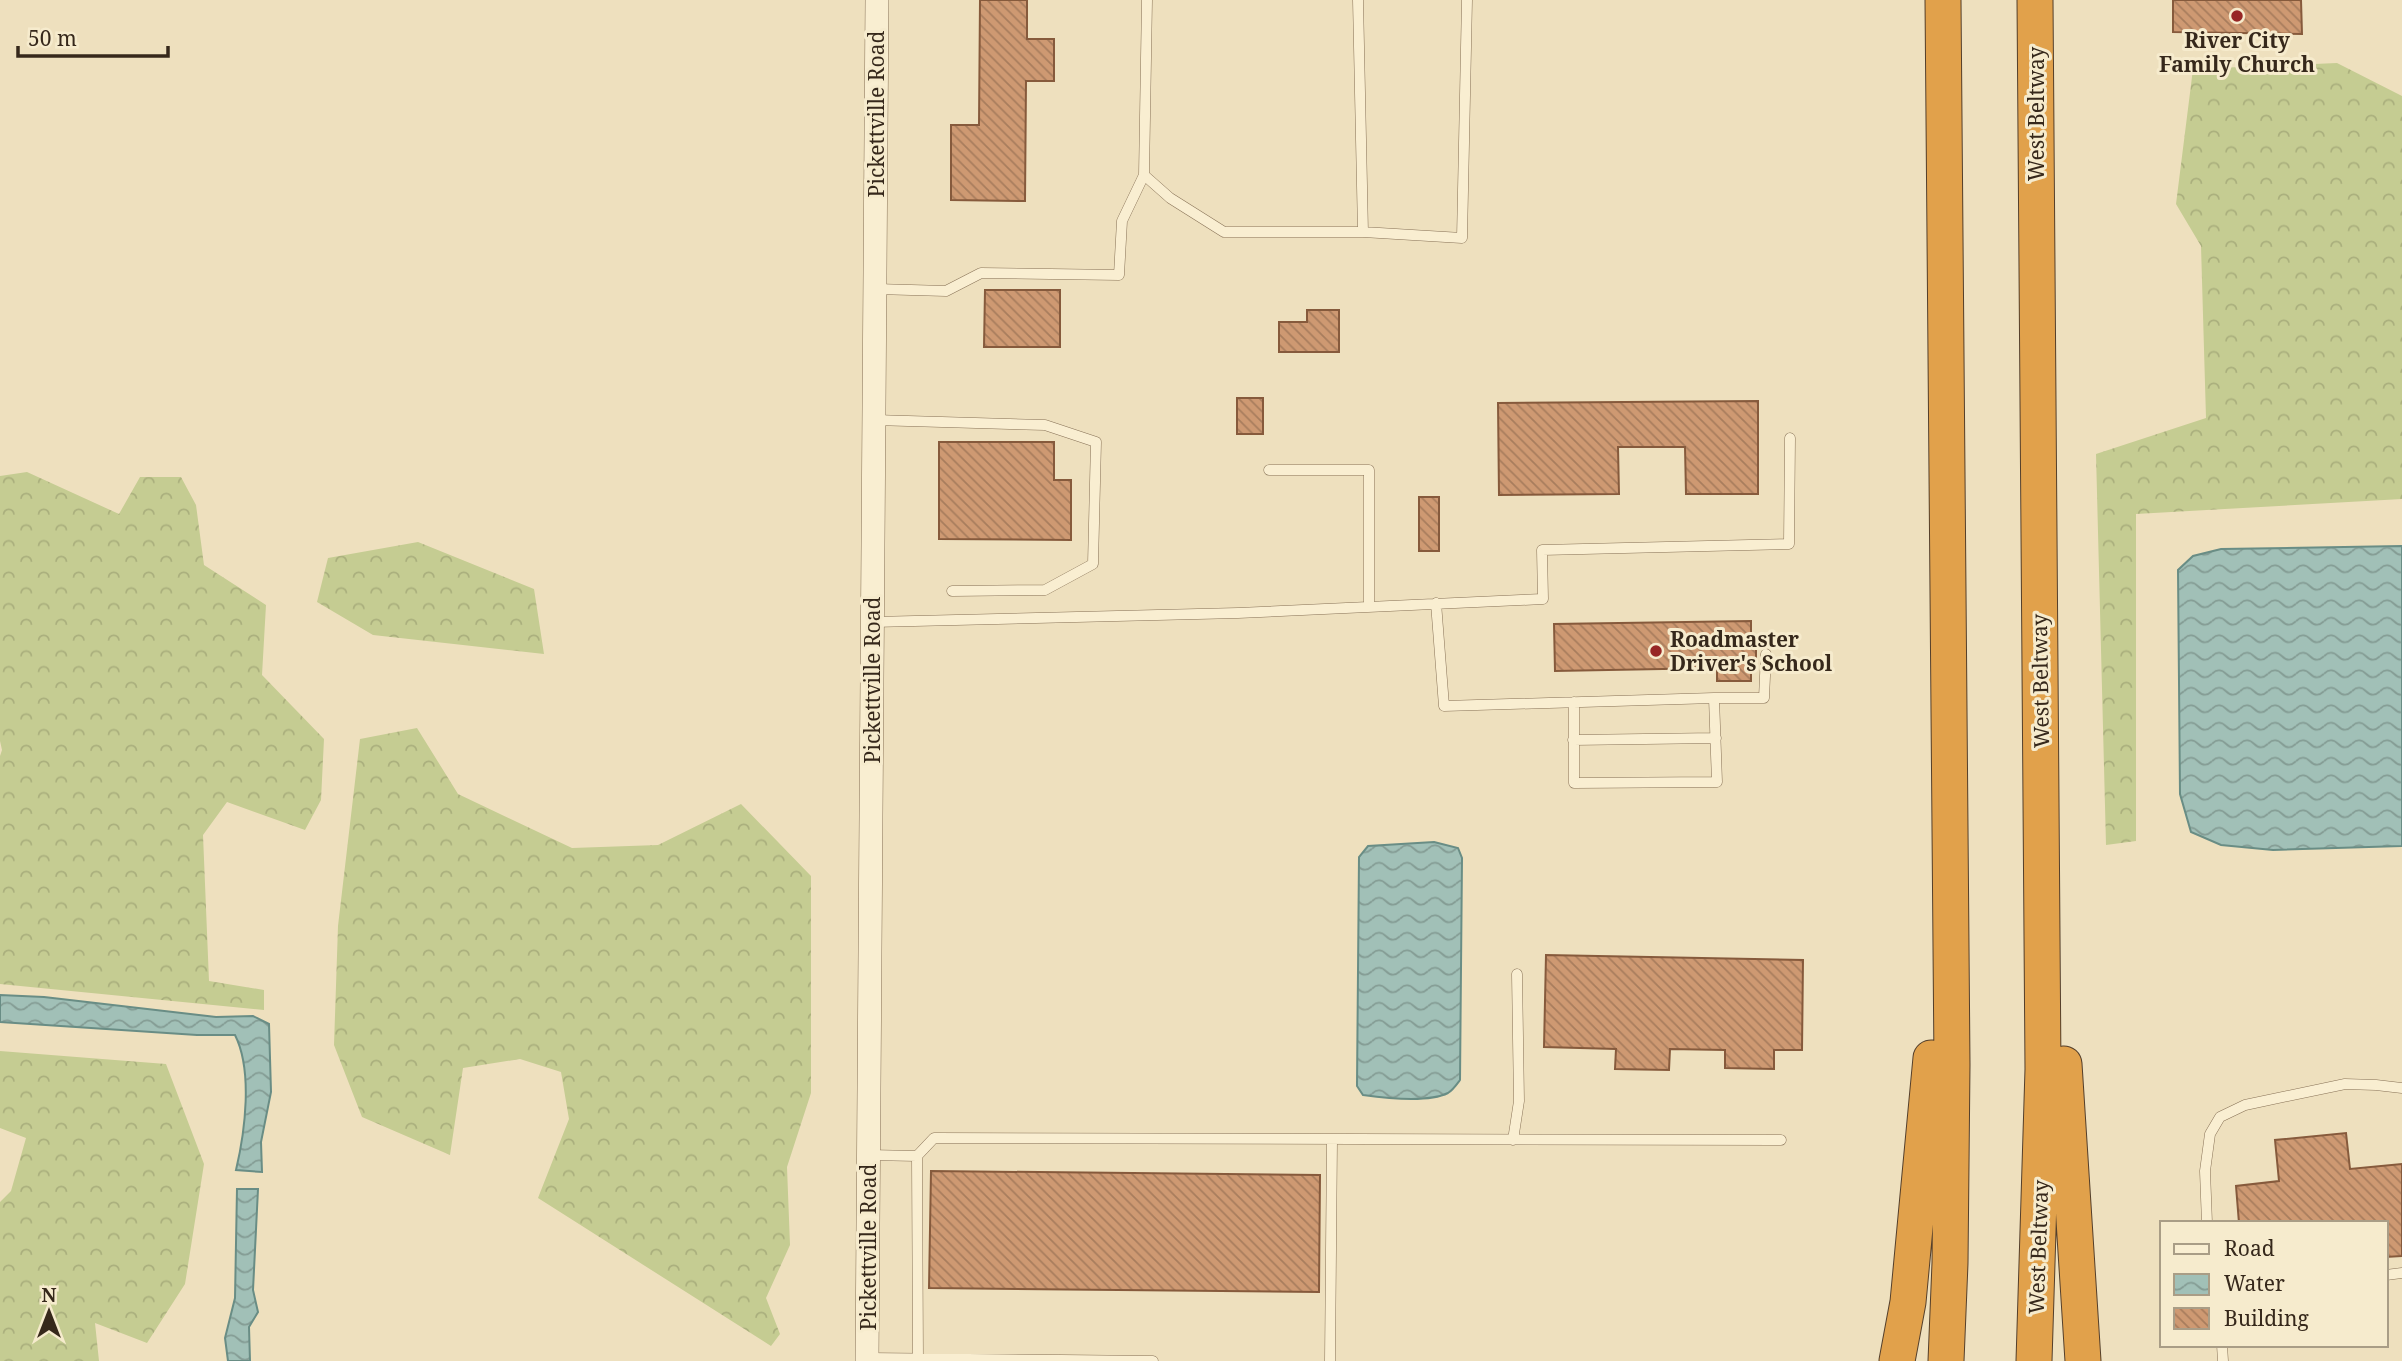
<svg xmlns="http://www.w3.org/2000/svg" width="2402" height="1361" font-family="'Noto Serif',serif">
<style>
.forest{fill:url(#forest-crowns)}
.water{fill:url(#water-waves);stroke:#698d85;stroke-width:2}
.building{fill:url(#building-back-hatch);stroke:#865a3c;stroke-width:2}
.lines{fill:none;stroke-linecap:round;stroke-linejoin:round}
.service-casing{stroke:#877156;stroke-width:11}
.tertiary-casing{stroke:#877156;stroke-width:24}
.motorway-casing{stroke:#543f2b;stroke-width:37}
.service{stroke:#f9eed1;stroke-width:10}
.tertiary{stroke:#f9eed1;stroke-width:23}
.motorway{stroke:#e1a14b;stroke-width:35}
.poi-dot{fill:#972625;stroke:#f6ebcd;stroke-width:2.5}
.labels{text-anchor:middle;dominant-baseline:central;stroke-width:6;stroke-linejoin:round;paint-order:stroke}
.poi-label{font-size:21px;font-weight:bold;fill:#36281b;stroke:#f6ebcd}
.street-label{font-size:21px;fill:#36281b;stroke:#f6ebcd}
</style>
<defs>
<pattern id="forest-crowns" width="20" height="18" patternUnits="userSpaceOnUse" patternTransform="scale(1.75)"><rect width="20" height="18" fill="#c5cc92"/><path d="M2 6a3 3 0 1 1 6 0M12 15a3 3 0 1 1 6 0" fill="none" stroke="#aaaf7d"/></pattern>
<pattern id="water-waves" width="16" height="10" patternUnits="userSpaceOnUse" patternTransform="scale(1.75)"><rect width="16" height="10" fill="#a1c0b7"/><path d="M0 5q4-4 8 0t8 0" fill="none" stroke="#849c94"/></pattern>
<pattern id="building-back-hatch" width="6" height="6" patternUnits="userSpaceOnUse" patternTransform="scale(1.75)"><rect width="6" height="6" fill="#ce9972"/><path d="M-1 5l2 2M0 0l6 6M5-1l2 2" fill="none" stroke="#a87d5d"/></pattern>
</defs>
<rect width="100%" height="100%" fill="#eee0be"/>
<path class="forest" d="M2337 63 2402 96V499L2136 514V841L2106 845 2096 454 2206 418 2201 246 2176 204 2193 69Z
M27 472 119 514 140 477H181L196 505 204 565 266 605 262 675 324 739 321 800 305 830 227 802 203 835 209 981 264 990V1010L0 984V756L2 750 0 741V476Z
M418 542 534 589 544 654 373 635 317 602 328 558Z
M417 728 458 794 572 848 658 845 741 804 811 876V1093L787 1167 790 1245 766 1298 780 1334 771 1346 538 1198 569 1119 561 1072 520 1059 463 1068 450 1155 362 1117 334 1045 338 926 360 739Z
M0 1051 166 1064 204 1164 185 1284 147 1343 95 1323 99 1361H0V1202L11 1191 26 1138 0 1128Z"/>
<path class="water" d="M2402 546V846L2273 850 2221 845 2191 832 2180 794 2178 570 2193 556 2221 549Z
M1434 842 1458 848 1462 858 1460 1080C1457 1084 1453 1090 1448 1093 1428 1103 1385 1098 1363 1095L1357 1086 1359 857 1368 846Z
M0 995 44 997 216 1017 253 1016 269 1024 271 1092 261 1142 262 1172 236 1170C245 1132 253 1071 235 1035H197L0 1022Z
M237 1189H258L253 1290 258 1312 249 1327 250 1361H228L225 1338 235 1298Z"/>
<path class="building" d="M980 0H1027V39H1054V81H1026L1025 201 951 200V125H979Z
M2173 0H2301L2302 34 2173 32Z
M985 290H1060V347H984Z
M1307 310H1339V352H1279V322H1307Z
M1237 398H1263V434H1237Z
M1758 401V494H1686L1685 447H1618L1619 494 1499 495 1498 403Z
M939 442H1054V480H1071V540L939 539Z
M1419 497H1439V551H1419Z
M1751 621V641H1756V660H1751V681H1717V668L1555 671 1554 624Z
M1546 955 1803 960 1802 1050H1774V1069L1725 1068V1050L1670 1049 1669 1070 1615 1069 1616 1049 1544 1047Z
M2346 1133 2350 1169 2402 1164V1256L2386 1257V1223H2239L2236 1186 2279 1181 2275 1140Z
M931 1171 1320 1175 1319 1292 929 1288Z"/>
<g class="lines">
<g class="service-casing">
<path id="service" d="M1147 0 1144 175 1170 198 1224 232H1363L1462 238 1467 0
M1358 0 1363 232
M876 289 946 291 981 273 1119 275 1122 221 1144 175
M874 420 1045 425 1096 442 1093 564 1045 590 952 591
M1269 470H1369V606
M1436 603 1444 706 1714 698 1717 782 1574 783V702
M873 622 1238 613 1543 599 1542 550 1789 544 1790 438
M1714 698H1764L1766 654
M1573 740 1716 738
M1513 1140 1519 1101 1517 974
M869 1155 917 1156 934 1138 1781 1140
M917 1156 918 1361
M2207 1223 2205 1171 2210 1134 2220 1117 2245 1105 2345 1084 2376 1085 2402 1088
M2386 1275 2402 1273
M2222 1345 2223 1361
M867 1358 1153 1361
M1330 1361 1332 1140"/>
</g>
<g class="tertiary-casing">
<path id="tertiary" d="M867 1361 877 0"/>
</g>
<g class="motorway-casing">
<path id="motorway" d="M1943 0 1952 1065 1950 1263 1946 1361
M2064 1064 2083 1361
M1897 1361 1908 1302 1931 1058
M2034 1361 2043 1069 2035 0"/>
</g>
<use href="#service" class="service"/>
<use href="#tertiary" class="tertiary"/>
<use href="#motorway" class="motorway"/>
</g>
<g class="poi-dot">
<circle cx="2237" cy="16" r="7"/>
<circle cx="1656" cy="651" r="7"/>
</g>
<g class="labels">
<g class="poi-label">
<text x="2237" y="40">River City<tspan x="2237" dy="24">Family Church</tspan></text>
<text x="1670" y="639" text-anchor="start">Roadmaster<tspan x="1670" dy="24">Driver's School</tspan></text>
</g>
<g class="street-label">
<text transform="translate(876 114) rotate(-90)">Pickettville Road</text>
<text transform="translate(2036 114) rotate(-90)">West Beltway</text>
<text transform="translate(872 680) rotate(-90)">Pickettville Road</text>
<text transform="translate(2040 681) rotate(-91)">West Beltway</text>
<text transform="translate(868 1247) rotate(-90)">Pickettville Road</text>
<text transform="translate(2038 1247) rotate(-88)">West Beltway</text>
</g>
</g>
<rect x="2160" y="1221" width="228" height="126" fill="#f6ebcd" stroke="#a99d86" stroke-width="2"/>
<rect x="2174" y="1244" width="35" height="10" fill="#f9eed1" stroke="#a99d86" stroke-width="2"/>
<text x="2224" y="1256" font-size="21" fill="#36281b">Road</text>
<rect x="2174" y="1274" width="35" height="21" fill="url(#water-waves)" stroke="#a99d86" stroke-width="2"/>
<text x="2224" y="1291" font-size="21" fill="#36281b">Water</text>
<rect x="2174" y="1308" width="35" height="21" fill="url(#building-back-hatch)" stroke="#a99d86" stroke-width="2"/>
<text x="2224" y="1326" font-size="21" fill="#36281b">Building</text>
<g transform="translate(49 1312)" stroke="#f6ebcd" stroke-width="5" paint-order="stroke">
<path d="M0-5L12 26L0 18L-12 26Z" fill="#36281b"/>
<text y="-10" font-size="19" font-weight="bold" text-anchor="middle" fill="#36281b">N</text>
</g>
<path d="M18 46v10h150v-10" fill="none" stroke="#36281b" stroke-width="3.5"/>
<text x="28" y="46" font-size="21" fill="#36281b" stroke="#f6ebcd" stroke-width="5" paint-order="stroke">50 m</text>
</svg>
